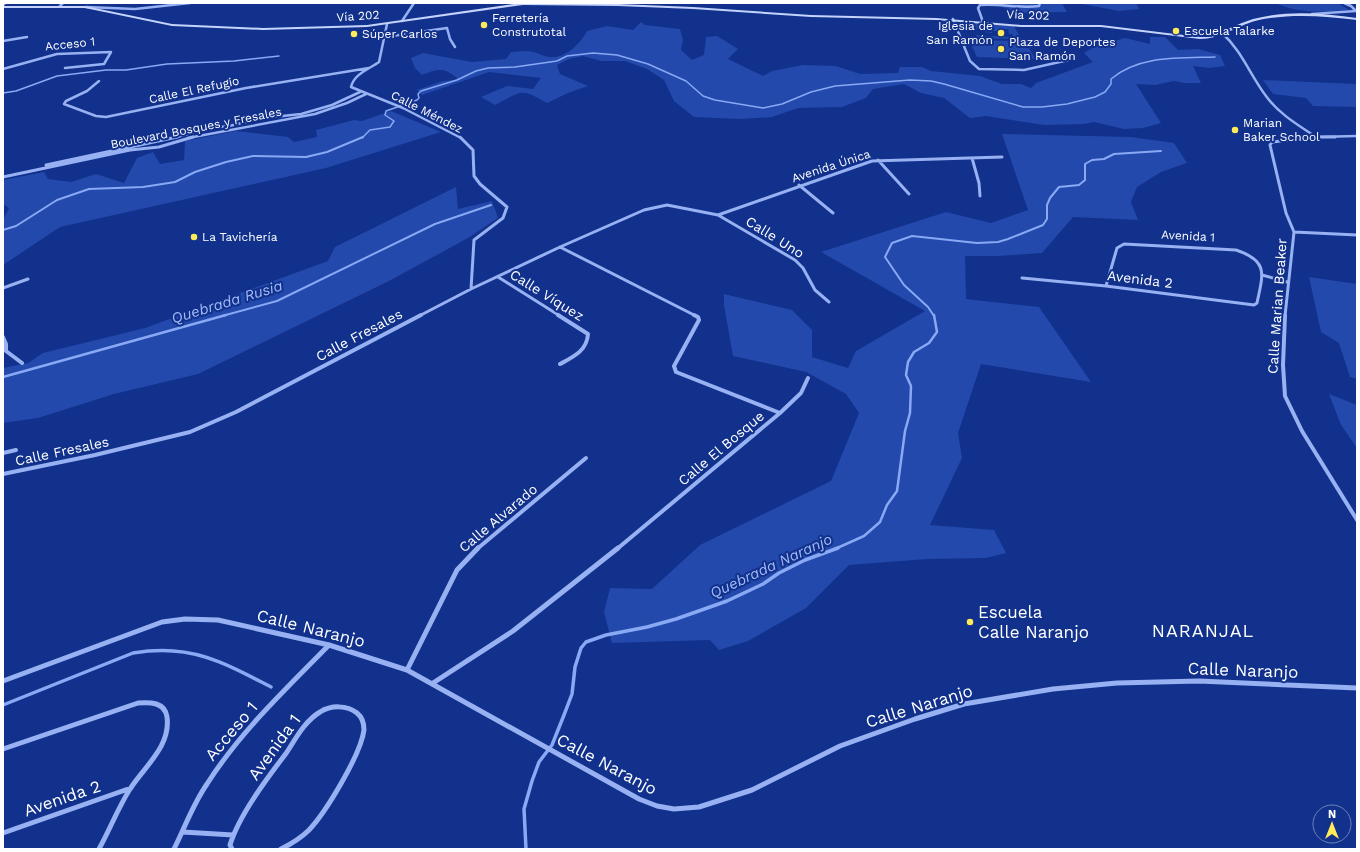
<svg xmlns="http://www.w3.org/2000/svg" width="1360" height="852" font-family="'Work Sans',sans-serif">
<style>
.green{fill:#2249ab}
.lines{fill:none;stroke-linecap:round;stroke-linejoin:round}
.stream-far3{stroke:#89a9f5;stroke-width:1.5}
.stream-far2{stroke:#89a9f5;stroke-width:2}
.stream-far1{stroke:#89a9f5;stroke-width:2.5}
.stream{stroke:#89a9f5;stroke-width:3.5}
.minor-far3{stroke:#97b1f2;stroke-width:2.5}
.minor-far2{stroke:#97b1f2;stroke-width:3}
.minor-far1{stroke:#97b1f2;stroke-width:4}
.minor{stroke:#97b1f2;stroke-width:5}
.secondary{fill:#c6d4fc;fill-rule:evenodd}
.poi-dot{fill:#ffeb58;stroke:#11318c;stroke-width:1.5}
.labels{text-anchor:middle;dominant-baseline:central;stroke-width:4;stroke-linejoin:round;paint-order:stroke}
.far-street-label{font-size:12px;fill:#fff;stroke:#11318c}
.far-poi-label{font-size:12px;fill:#fff;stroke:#11318c;text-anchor:start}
.street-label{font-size:14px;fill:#fff;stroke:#11318c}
.water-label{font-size:15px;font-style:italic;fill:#a3bcf9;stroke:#11318c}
.near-poi-label{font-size:17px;fill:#fff;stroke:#11318c;text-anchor:start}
.near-street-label{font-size:17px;fill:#fff;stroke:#11318c}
.near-neighbourhood-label{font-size:18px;letter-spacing:1px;fill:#fff;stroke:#11318c}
</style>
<rect width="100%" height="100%" fill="#11318c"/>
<path class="green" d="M993 3H1062L1067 12 1016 13Z
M1077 3H1136L1139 9 1119 11Z
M1275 3H1338L1349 10C1321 12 1301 14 1275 3Z
M641 22 645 25 680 29 683 40 681 50 692 60 704 55 706 37 717 36 738 49 728 59 763 76 772 71 803 65 836 66 860 74 898 73 900 67H922L931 71 980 76 1002 84H1021L1031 88 1036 83 1093 62 1084 53 1096 46 1125 38 1150 44V37H1165L1178 50 1198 49 1220 55 1225 66 1209 68 1193 66 1201 83H1184L1174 81 1155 85 1136 84 1161 123 1143 128 1124 129 1094 122 1084 124 1044 125 986 116 970 118 944 98 921 93 904 84 873 89 866 98 842 107 798 108 772 117 740 119 694 117 674 101 664 80 647 69 625 61H601L583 56 569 59 557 65 560 74 588 86 568 93 547 103C520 87 522 91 495 105L481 97 507 86 533 89 541 78 489 72 422 95 417 90 443 81 455 80 457 78C443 67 438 69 422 75L415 68 411 58 423 53 472 62 506 59 511 52C518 52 526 50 533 52 539 53 546 58 554 57 569 56 581 42 587 31L607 26 633 30Z
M971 22 1014 26 1021 39 977 38 976 35 1007 37 1013 36 1012 34H1009L1008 29H1001V31H992V33L983 32V29H977L976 31H974Z
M969 40 1025 41 1035 59 977 57Z
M1263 80 1357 84V107L1313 106 1306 98 1273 94Z
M391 111 441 132 326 168 60 227 3 265V220L9 208 3 204V180L44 172 48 179 71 182 96 174 124 183 137 158 153 152 160 164 184 160 185 141 236 131 288 137 294 142 317 137 316 130 354 120 362 121Z
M1002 134 1131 137 1174 143 1187 163 1161 172 1137 187 1131 202 1138 220 1073 217 1042 253 998 256H965L966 299 1039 307 1091 382 981 364 958 433 962 458 930 525 994 530 1006 553 986 558 927 559 849 565 806 608 748 641 719 650 710 640 612 643 604 612 610 588 652 589 700 545 831 481 859 413 846 394 806 372 733 356 724 305V294L792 310 812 330V357L848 368 856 351 925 311 821 252 946 212 991 223 1028 210Z
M456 187 458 209 492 201 498 218 468 238 389 281 198 374 114 394 38 418 3 423V368L28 363 43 353 145 328 328 261 335 247Z
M1309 277 1357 284V379L1350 377 1339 343 1321 332Z
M1329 394 1357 405V448L1341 425Z"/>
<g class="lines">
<path class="stream-far3" d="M3 93 16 91 57 76 106 70H126L167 64 234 61 279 56
M362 138 370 130 390 127 394 121 385 115 386 111 417 100 419 98 418 94 421 91 457 80 476 71 488 68 515 67 557 61 567 56 593 53 617 55 648 64 686 81 703 96 715 100 763 108 782 104 811 92 835 86 910 80 931 81 944 84 1023 107H1042L1067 104 1095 97 1105 92 1111 84V79C1139 55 1180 58 1215 57"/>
<path class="stream-far2" d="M3 230 16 226 57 200 89 189 143 187 175 182 195 172 226 162 253 156 306 157 327 152 363 137
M222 316 277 301 435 224 491 205
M934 316 928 307 904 285 885 257 892 243 912 236 977 243 998 242 1008 239 1043 225 1047 219V205L1050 198 1059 187 1079 185 1085 180V164L1092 160 1104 159 1114 154 1161 151"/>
<path class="stream-far1" d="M3 377 226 315
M835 549 864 536 880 522 887 505 897 491 905 431 910 413 911 386 906 375 908 362 914 352 929 343 937 332 934 315"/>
<path class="stream" d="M3 705 133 653C146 651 160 650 173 651 209 653 240 671 271 687
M526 849 524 809 532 781 539 762 552 745 564 715 572 694 575 667 581 648 586 642 606 635 647 627 676 619 727 601 763 584 779 573 805 560 838 548"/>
<path class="minor-far3" d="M3 5 5 3
M60 6 63 3
M86 7 135 9 190 3
M1312 14 1356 11 1351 6 1344 3
M953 19 970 61 979 69 1024 70 1073 59
M402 21 414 3
M983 22 978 8 980 5C1000 3 1019 9 1039 6L1040 3
M387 24 379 62C369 69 354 74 351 87L403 108 461 138
M1222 33C1242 51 1250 75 1266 96 1279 114 1298 125 1316 137L1311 138
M385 37 447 28 450 39 455 47
M3 41 27 37
M3 69 57 54 111 52 104 64 65 68
M99 81 87 91 66 101 64 104 96 116 106 117 246 88 369 68
M1316 137 1357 136
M174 138 203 129 229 126 264 118 301 114 332 105 360 92
M188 138 315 114 347 103 366 94"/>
<path class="minor-far2" d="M460 137 473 150 474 176 480 184 507 207 503 218 474 240 471 289
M1316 137H1335
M972 158 979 183 980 196
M878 160 909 194
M46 165 177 137
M3 177 130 150 159 147 193 137
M799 185 833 213
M718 215 872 161 1002 157
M1294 232 1357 235
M1124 244 1236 250C1269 261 1263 274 1257 303L1254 305 1106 286 1117 248Z
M560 247 696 316
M1262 275 1287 282
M498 277 560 316
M1022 278 1106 286
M3 288 28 279
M419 316 471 289 560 247 644 210 667 205 718 215 795 260 803 268 815 290 829 302
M1285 316 1294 232 1286 213 1270 145 1272 142 1315 137"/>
<path class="minor-far1" d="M558 315 588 334C587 351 573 357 560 364
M694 315 698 317 699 320 674 366 676 372 780 413
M1285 315 1283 365 1285 396 1302 431 1357 520
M3 337 6 344V351L22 363
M3 453 16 450
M3 474 95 455 190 432 236 412 421 315
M477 549 586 458
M617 549 780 413 801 393 808 378"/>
<path class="minor" d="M407 670 457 570 478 548
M3 681 162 622 185 619 218 620 329 645 407 670 639 799 657 806 674 809 699 807 752 790 840 746 915 719 964 704 1053 689 1117 683 1199 681 1357 688
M433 683 513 631 618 548
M3 749 138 703C150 702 165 702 167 717 171 746 145 766 130 789 118 808 110 829 99 849
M183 832 233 835
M3 833 131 788
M174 849C185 827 193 804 207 784 240 732 286 689 329 645
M232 849 230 845C239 815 268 777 287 752 296 738 305 721 320 712 331 705 347 705 357 713 362 717 364 723 364 730 361 754 326 812 309 830 301 838 291 844 281 849"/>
<path class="secondary" d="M521 3 618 4 693 7 811 15 936 18 1021 25H1101L1200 37H1208C1223 31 1238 24 1253 19 1287 10 1323 13 1357 18V20C1324 16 1288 13 1255 21 1237 26 1220 39 1200 39L1101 27H1021L936 20 811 17 693 9 618 6 523 5 367 27 263 30 172 26 85 8H3V6H85L172 24 263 28 367 25Z"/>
</g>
<g class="poi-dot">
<circle cx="484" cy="25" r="4"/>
<circle cx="1176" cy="31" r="4"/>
<circle cx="1001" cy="33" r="4"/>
<circle cx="354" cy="34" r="4"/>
<circle cx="1001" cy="49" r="4"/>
<circle cx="1235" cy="130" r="4"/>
<circle cx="194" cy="237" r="4"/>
<circle cx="970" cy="622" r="4"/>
</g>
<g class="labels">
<g class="far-street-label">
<text transform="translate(1028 15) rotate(2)">Vía 202</text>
<text transform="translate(358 16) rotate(-4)">Vía 202</text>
<text transform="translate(70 44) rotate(-6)">Acceso 1</text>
<text transform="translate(194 90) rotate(-12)">Calle El Refugio</text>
<text transform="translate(427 112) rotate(27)">Calle Méndez</text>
<text transform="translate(196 128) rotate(-11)">Boulevard Bosques y Fresales</text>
<text transform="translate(831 166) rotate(-18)">Avenida Única</text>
<text transform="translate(1188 236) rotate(3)">Avenida 1</text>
</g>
<g class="far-poi-label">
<text x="492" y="18">Ferretería<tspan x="492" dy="14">Construtotal</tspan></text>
<text x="993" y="26" text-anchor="end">Iglesia de<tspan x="993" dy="14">San Ramón</tspan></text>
<text x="1184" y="31">Escuela Talarke</text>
<text x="362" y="34">Súper Carlos</text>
<text x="1009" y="42">Plaza de Deportes<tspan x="1009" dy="14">San Ramón</tspan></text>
<text x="1243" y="123">Marian<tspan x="1243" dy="14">Baker School</tspan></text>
<text x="202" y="237">La Tavichería</text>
</g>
<g class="street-label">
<text transform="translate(775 237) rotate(32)">Calle Uno</text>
<text transform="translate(1140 279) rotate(7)">Avenida 2</text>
<text transform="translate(547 295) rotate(32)">Calle Víquez</text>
<text transform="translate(1277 306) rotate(-86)">Calle Marian Beaker</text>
<text transform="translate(359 335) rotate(-28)">Calle Fresales</text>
<text transform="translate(721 448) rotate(-40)">Calle El Bosque</text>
<text transform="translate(62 451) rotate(-12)">Calle Fresales</text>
<text transform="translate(498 518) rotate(-40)">Calle Alvarado</text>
</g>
<g class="water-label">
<text transform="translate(227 302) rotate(-17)">Quebrada Rusia</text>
<text transform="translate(771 566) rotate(-25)">Quebrada Naranjo</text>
</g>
<g class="near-poi-label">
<text x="978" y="612">Escuela<tspan x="978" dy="20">Calle Naranjo</tspan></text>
</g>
<g class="near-street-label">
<text transform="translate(311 628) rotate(14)">Calle Naranjo</text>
<text transform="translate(1243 670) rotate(2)">Calle Naranjo</text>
<text transform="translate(919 706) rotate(-17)">Calle Naranjo</text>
<text transform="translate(231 731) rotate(-50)">Acceso 1</text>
<text transform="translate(274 747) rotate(-54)">Avenida 1</text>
<text transform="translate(607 764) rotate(28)">Calle Naranjo</text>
<text transform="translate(62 798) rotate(-19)">Avenida 2</text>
</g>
<g class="near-neighbourhood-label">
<text x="1203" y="630">NARANJAL</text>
</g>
</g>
<rect width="1360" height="852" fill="none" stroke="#ffffff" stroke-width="8"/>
<g transform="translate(1332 824)"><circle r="19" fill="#11318c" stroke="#7083ba"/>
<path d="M0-3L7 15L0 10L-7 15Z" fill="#ffeb58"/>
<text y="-6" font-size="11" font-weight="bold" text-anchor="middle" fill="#ffffff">N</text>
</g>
</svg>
